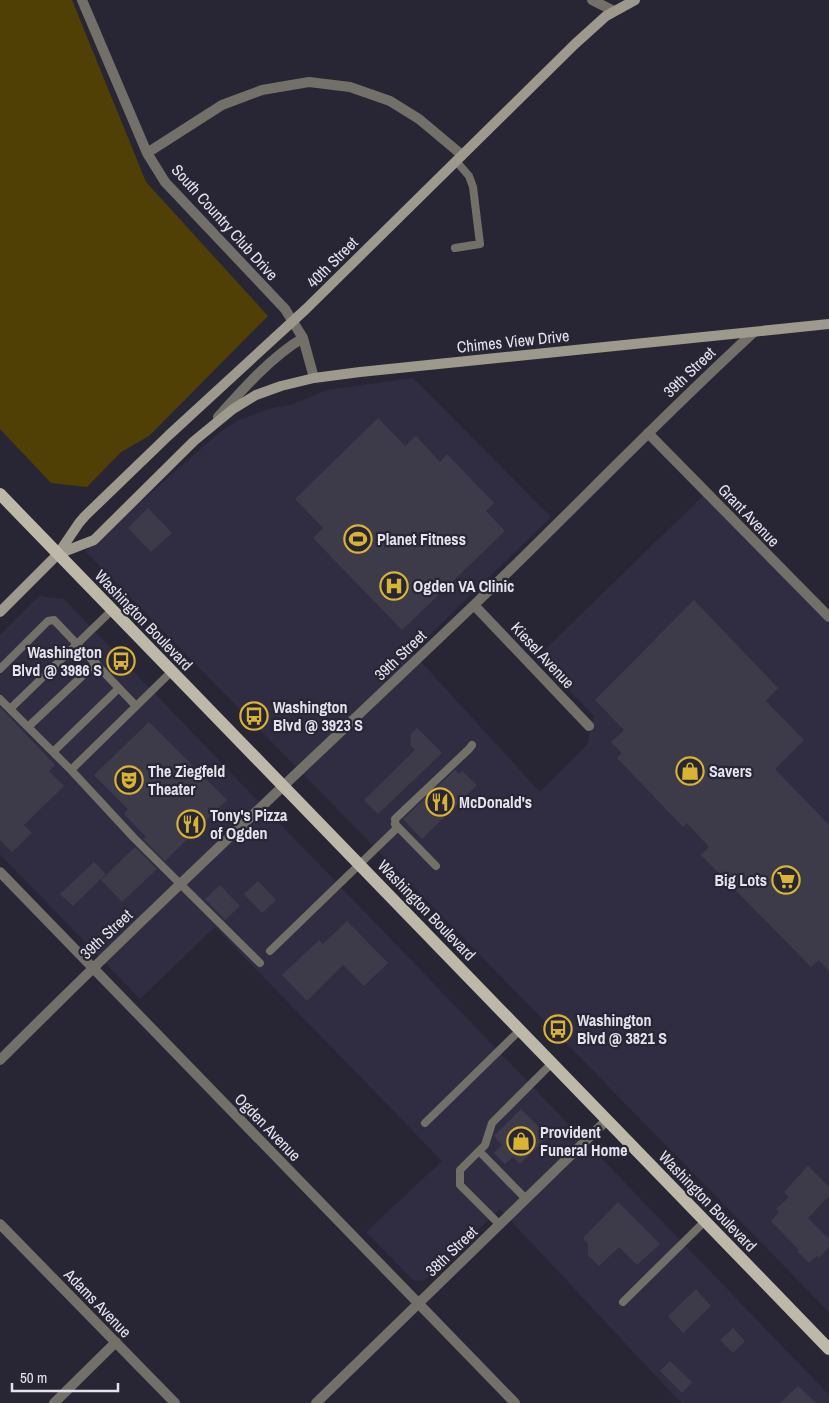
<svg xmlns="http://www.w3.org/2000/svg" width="829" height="1403" font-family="'Archivo Narrow',sans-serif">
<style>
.built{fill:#302d42}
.green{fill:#504006}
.building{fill:#3d3b4a}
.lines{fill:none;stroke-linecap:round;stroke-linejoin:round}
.service{stroke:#737069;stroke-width:8}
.minor{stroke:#737069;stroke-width:10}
.secondary{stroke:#9d998d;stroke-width:10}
.primary{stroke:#beb8a9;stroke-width:12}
.labels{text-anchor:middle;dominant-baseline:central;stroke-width:4.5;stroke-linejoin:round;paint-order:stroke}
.street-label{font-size:16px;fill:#e4e3ed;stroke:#282635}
.poi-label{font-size:16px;font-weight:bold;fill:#e4e3ed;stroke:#282635;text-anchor:start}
</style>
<rect width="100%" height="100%" fill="#282635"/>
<path class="built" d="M413 378 551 517 412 652 540 792 587 745 594 716 537 657 704 495 829 624V1312L85 551 220 432 239 420 272 408 291 405 327 390Z
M39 596 64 599 829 1395V1403H681L500 1209 426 1279 422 1281 413 1280 366 1232 442 1161 215 927 140 999 0 854V635Z"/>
<path class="green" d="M0 0H72L146 182 268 316 149 436 121 452 87 487 51 483 0 429Z"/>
<path class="building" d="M378 418 405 446 416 436 440 462 447 454 494 503 486 511 505 531 402 630 313 538 323 528 295 499Z
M148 508 172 533 151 552 128 528Z
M694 600 778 688 766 701 804 740 775 769 829 825V971L819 960 811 967 701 855 709 847 687 823 683 827 617 758 622 753 611 742 624 730 595 700Z
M0 707 55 765 49 771 64 786 24 825 32 833 12 852 0 840Z
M149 722 227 800 165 861 143 839 146 837 124 814 128 809 94 775Z
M417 728 442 753 378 814 364 800 415 750 410 745 411 734Z
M455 770 459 774 462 771 477 785 422 839 403 819Z
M135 847 157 869 122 902 101 880Z
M94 862 106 874 73 906 60 894Z
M258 881 276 900 262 913 244 894Z
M220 885 240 906 225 920 205 899Z
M347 921 388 963 364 986 343 965 307 1001 282 975 319 940 323 944Z
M521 1109 548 1136 520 1164 513 1157 505 1164 494 1153 502 1145 494 1136Z
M808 1166 829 1187V1196L808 1218 829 1239V1247L819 1258 817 1256 809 1263 797 1251 799 1250 771 1221 779 1212 776 1209 789 1197 784 1192Z
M618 1202 660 1244 637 1265 619 1247 599 1266 588 1255V1244L583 1238Z
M696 1289 711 1306 683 1333 668 1316Z
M733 1328 745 1341 733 1353 720 1340Z
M670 1361 692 1382 682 1393 660 1371Z
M798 1386 816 1403H780Z"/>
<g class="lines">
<path class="service" d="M455 248 480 244 473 187 469 176 456 161
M0 669 48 621 54 620 136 706
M0 699 71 770 172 671
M10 709 112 610
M28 727 96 663
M53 752 119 688
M71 770 134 838 260 963
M395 824 436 866
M270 951 396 829 395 819 469 749 472 745
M425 1123 520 1030
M479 1151 526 1199
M500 1225 460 1185V1170L485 1145 492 1123 552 1063
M623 1302 705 1221"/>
<path class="minor" d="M82 0 147 153 165 182 285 309 303 338 314 378
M592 0 614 11
M147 153 222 105 262 90 309 82 350 87 390 101 419 119 462 155
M218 417C242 390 272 356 303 338
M648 433 829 617
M474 605 589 726
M0 872 515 1403
M0 1060C155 905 316 756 475 604 569 514 658 420 754 332
M0 1224 175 1403
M54 1403 116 1342
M316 1403 607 1120"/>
<path class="secondary" d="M58 554 94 540 194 441 233 409 256 395 281 386 314 378 360 372 829 324
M0 612 58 554 79 523 85 516 169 435 306 309 575 44 606 16 635 0"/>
<path class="primary" d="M0 494 829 1349"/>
</g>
<defs>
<g id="stadium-ring" transform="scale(1.4375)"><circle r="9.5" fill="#282635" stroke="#d9b334" stroke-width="1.5"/><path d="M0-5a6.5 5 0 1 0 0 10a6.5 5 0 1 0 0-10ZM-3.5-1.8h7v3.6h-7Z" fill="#d9b334"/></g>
<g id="hospital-ring" transform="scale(1.4375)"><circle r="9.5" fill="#282635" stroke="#d9b334" stroke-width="1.5"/><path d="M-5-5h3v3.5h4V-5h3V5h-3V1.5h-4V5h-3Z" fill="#d9b334"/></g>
<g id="bus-ring" transform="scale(1.4375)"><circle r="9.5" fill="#282635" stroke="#d9b334" stroke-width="1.5"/><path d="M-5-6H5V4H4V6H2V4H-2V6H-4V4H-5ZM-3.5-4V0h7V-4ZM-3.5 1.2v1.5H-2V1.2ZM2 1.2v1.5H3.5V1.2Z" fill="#d9b334"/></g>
<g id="shop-ring" transform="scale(1.4375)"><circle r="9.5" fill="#282635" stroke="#d9b334" stroke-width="1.5"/><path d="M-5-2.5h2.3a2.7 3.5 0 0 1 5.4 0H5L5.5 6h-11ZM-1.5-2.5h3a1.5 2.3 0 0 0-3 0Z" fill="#d9b334"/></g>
<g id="theatre-ring" transform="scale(1.4375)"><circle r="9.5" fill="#282635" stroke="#d9b334" stroke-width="1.5"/><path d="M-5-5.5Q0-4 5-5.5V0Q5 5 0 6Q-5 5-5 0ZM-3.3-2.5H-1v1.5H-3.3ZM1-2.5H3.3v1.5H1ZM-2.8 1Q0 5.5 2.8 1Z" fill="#d9b334"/></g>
<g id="restaurant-ring" transform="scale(1.4375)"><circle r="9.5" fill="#282635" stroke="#d9b334" stroke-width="1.5"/><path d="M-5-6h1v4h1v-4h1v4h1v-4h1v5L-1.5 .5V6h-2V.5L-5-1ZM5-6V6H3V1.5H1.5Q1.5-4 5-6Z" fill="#d9b334"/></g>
<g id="supermarket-ring" transform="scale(1.4375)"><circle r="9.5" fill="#282635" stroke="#d9b334" stroke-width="1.5"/><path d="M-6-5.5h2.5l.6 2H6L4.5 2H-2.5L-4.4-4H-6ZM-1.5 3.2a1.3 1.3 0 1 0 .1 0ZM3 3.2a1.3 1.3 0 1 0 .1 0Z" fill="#d9b334"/></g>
</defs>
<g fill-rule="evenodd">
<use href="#stadium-ring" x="358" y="539"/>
<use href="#hospital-ring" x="394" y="586"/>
<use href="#bus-ring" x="121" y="661"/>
<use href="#bus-ring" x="254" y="716"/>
<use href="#shop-ring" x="690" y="771"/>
<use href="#theatre-ring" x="129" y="780"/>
<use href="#restaurant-ring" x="440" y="802"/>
<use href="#restaurant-ring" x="191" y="824"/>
<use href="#supermarket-ring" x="786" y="880"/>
<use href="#bus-ring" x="558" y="1029"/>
<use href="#shop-ring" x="521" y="1141"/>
</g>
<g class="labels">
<g class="street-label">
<text transform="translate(225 222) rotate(48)">South Country Club Drive</text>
<text transform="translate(332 262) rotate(-45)">40th Street</text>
<text transform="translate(513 341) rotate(-6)">Chimes View Drive</text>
<text transform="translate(689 372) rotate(-44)">39th Street</text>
<text transform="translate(749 515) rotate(46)">Grant Avenue</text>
<text transform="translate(144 620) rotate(46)">Washington Boulevard</text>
<text transform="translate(400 655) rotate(-44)">39th Street</text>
<text transform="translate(543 655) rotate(47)">Kiesel Avenue</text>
<text transform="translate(427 910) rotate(46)">Washington Boulevard</text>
<text transform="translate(106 934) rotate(-43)">39th Street</text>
<text transform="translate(268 1127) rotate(46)">Ogden Avenue</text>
<text transform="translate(708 1201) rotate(46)">Washington Boulevard</text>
<text transform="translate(451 1251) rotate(-44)">38th Street</text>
<text transform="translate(98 1303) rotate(46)">Adams Avenue</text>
</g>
<g class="poi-label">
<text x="377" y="539">Planet Fitness</text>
<text x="413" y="586">Ogden VA Clinic</text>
<text x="102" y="652" text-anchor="end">Washington<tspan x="102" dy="18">Blvd @ 3986 S</tspan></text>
<text x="273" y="707">Washington<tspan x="273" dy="18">Blvd @ 3923 S</tspan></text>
<text x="148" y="771">The Ziegfeld<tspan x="148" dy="18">Theater</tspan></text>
<text x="709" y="771">Savers</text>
<text x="459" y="802">McDonald's</text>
<text x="210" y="815">Tony's Pizza<tspan x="210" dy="18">of Ogden</tspan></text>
<text x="767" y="880" text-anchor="end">Big Lots</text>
<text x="577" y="1020">Washington<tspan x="577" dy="18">Blvd @ 3821 S</tspan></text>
<text x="540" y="1132">Provident<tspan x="540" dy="18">Funeral Home</tspan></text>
</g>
</g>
<path d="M12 1383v8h106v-8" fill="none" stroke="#e4e3ed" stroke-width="2.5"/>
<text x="20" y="1383" font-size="15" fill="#e4e3ed" stroke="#282635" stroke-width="4" paint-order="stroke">50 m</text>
</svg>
